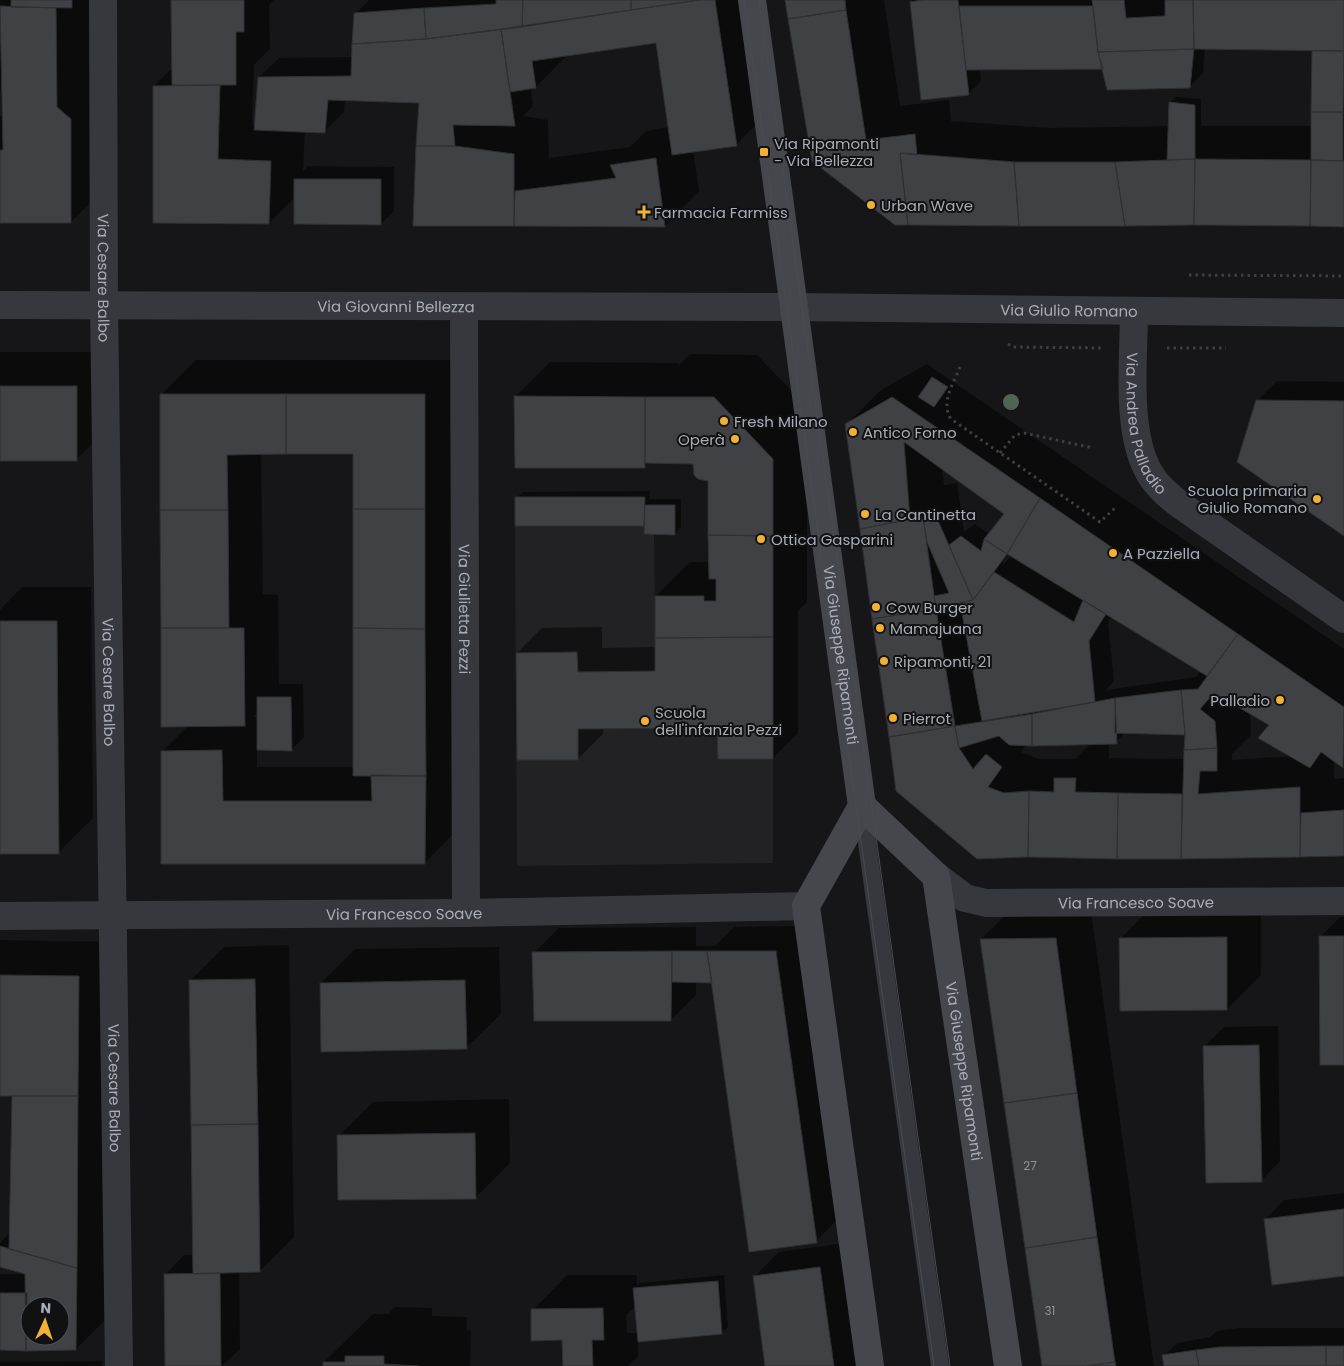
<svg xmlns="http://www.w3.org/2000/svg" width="1344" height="1366" font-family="Poppins,sans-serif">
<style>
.built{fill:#222225}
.shadow{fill:#0007;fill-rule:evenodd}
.building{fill:#404145;stroke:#303034;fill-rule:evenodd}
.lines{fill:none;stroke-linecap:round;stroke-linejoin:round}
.path{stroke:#3d3f44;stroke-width:3;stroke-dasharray:2.5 4;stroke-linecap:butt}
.lane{stroke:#37383d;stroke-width:18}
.street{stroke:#37383d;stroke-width:28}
.secondary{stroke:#45474d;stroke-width:28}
.tram{stroke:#4a4c52;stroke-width:1}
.tree{fill:#506452}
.poi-dot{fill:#f2b134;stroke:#111113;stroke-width:2}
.labels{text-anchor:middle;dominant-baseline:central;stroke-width:4;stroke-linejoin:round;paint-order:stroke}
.number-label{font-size:12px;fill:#8e929b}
.poi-label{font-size:15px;fill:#a8adb8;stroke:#111113;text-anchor:start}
.street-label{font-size:15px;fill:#a8adb8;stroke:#111113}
</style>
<rect width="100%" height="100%" fill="#161618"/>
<path class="built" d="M515 526H644L645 534 654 535 655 638 773 637V863L517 866Z"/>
<path class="shadow" d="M0 0H90L105 188 71 222H0V116H3L0 86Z
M173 0H274L269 5 270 49 254 65 252 125H256L259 77 279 58 353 57 356 13 369 0H754L770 110 736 145 693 151 699 191 665 226 414 224 420 102 345 99 344 112 325 131H305L303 171 308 166 394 167V211L381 224 295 197 269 223 154 86 173 67ZM657 41 669 127 646 131 630 147 549 158 548 120 523 116 533 106 531 88 536 87 568 54Z
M786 0H884L900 106 949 100 951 121 1049 128 1169 126 1170 103 1176 97 1201 99V126H1312L1313 52 1315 50 1205 48 1203 73 1190 86 1103 68 980 69 981 81 968 94 911 2 913 0H1344V110L1338 116 1340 117 1344 113V226L896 224Z
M0 352H111V425L77 459H0Z
M690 354 757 355 815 415 807 500V602L798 611V733L773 758 719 727 603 728V734L578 759 517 653 542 628 602 627V648L656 647V596L690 562H710L709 480 695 463 649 462 644 466 516 396 550 362 679 363V365Z
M196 360H459V828L425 863H163L162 752 188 726 161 395ZM261 453H355L354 767H257V749L291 750 304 737 303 684H279L278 595 263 594ZM258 711V717H253Z
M927 364 1344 649V766L1334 759V779L1344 778V856L1181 858 1028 856 890 736 847 424 881 390ZM942 468 1006 514 989 534 975 524 964 532 957 483 944 485ZM1009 553 1012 555 1004 564 1002 563ZM1111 616 1201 671 1196 677 1106 690 1114 681 1108 621ZM1250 712 1271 725 1292 756 1232 760V754L1251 735ZM1126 732 1187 733 1185 759 1109 758V743L1116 742ZM1091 743 1075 759H1039L1021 752 1026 745Z
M1277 381 1344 382V535L1257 401Z
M650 491V499H681V527L675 534 646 525H516V498L523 492Z
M22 587H91L93 818 59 852 0 853V610Z
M1261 903V975L1227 1009 1121 938 1155 904Z
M1090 904 1154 1366H1043L981 939 1016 905Z
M1340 917H1344V1063L1320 937Z
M801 926 841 1216 816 1241 713 980 696 981V995L671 1020 534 953 559 928 696 927V946H715L734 927Z
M0 940 113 942 110 1315 76 1349H0V1274H26L0 1265V1243L10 1232 13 1094H0ZM30 1306H60V1336H30Z
M289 945 294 1237 260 1271H239L240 1349 222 1366H166L165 1275 184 1255H194L190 981 224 947Z
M499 947 501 1014 466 1048 321 983 355 949Z
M1278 1026 1280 1161 1261 1181 1205 1046 1224 1027Z
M509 1099 510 1163 475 1198 339 1136 373 1102Z
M1344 1193V1274L1265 1220 1284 1200Z
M845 1243 862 1366H766L754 1277 779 1252Z
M567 1275H637V1286L640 1283 724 1275 728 1327 722 1333 638 1341V1356L628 1366H564L563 1339 533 1310ZM636 1306 638 1333H627L626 1315Z
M395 1307 432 1308V1316L467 1317 466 1330H471L470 1366H324V1362L373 1314H388Z
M1240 1328H1344V1366H1165L1164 1356 1177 1343 1210 1337 1217 1331Z
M102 1361V1366H0V1362Z"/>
<path class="building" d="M11 0H72V8L11 7Z
M171 0H244V32H236V85H172Z
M496 0H523L522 27 426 39 424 8 496 4Z
M523 0H631V10L522 27Z
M631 0H699L631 10Z
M699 0H715L737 146 672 155 656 43 532 61 536 88 510 92 501 29Z
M785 0H845L846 10 788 19Z
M922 0H958L969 95 921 100 910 2Z
M1092 0H1124L1126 18 1165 16V0H1193L1194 49 1098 52Z
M1193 0H1344V51L1194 49Z
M0 6 56 8 57 107 71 119V223H0V150H3Z
M959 6H1093L1098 52 1103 69 966 70Z
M424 8 426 39 352 44 354 13Z
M846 10 866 140 915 134 917 155 900 153 908 225H895L812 161 788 19Z
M501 29 515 126 453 125 455 146H416L419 103 328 100 325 133 254 130 258 77 351 76 352 44 426 39Z
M1194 49 1190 88 1107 90 1098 52Z
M1312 51H1344L1343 112H1311Z
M220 85 218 159 271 161 269 224 153 223V86Z
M1169 102 1195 105V159L1167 160Z
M1311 112H1343V161L1311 160Z
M416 146H455L514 154V226H413Z
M900 153 1014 162 1019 226 908 225Z
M656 158 665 227 514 226 515 191 616 178 610 165Z
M1195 159 1194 225 1125 226 1115 162Z
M1195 159 1311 160 1310 226 1194 225Z
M1311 160 1344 161V227L1310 226Z
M1014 162H1115L1125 226H1019Z
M294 179H381V225L294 224Z
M932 377 948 387 934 407 918 397Z
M0 386H77V461H0Z
M160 394H286V454L227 455 228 510H160Z
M286 394H425V509H353V454H286Z
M514 396 645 397V468H515Z
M645 397H714L773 459V536L708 535V481L698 479 694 475 693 464 645 463Z
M892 397 1040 498 1007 554 984 539 1004 514 904 442 910 519 860 529 845 424Z
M1256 400 1344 401V536L1237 462Z
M515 497H645L644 526H515Z
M1040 498 1238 634 1207 676 1007 554Z
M645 505H675V535L644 534Z
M353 509H425V629L353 628Z
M160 510H228L229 628H161Z
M936 516 973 600 936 609 934 596 949 593 927 542 923 517Z
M923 517 936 609 872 619 860 529Z
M708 535 773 536V637L655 638V596H704V601H716V579H709Z
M961 536 981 551 984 539 1007 554 973 600 949 545Z
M994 572 1074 622 1083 600 1106 614 1089 641 1095 702 982 721 960 603 973 600Z
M936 609 955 726 889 737 872 619Z
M0 621H57L59 854H0Z
M161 628H244L245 726 161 727Z
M353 628 425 629 426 776H353Z
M1238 634 1344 707 1343 768 1321 752 1310 768 1258 738 1269 725 1214 693 1200 709 1215 721 1217 748 1184 750 1185 735 1181 690 1198 689Z
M773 637V759H718L717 728 578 729V760H517L516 653 577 652 578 672 655 671V638Z
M1181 690 1185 735 1115 733V698Z
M257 697H291L292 751 257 750Z
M1115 698 1117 744 1032 746V714Z
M1032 714V746L1009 745 999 736 959 748 955 726Z
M955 726 959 748 973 769 986 754 1002 767 988 787 1004 793 1029 791 1028 857 977 859 896 791 889 737Z
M1217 748V771H1200L1198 794 1300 787V857L1181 859 1184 750Z
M222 750 223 801H372L371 775 426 776 425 864H161V751Z
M1054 778H1076L1075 792 1118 793 1117 859 1028 857 1029 791 1054 792Z
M1118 793 1182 794 1181 859H1117Z
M1344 810V856L1300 857 1301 813Z
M1319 936H1344V1065H1320Z
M1227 937V1010L1120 1011 1119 938Z
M1056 938 1077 1093 1004 1103 980 939Z
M672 951 671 1021H534L532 952Z
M672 951H707L712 983 672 982Z
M707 951H776L817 1243 749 1252Z
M0 975 79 976 78 1096H0Z
M255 979 258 1124 191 1125 189 980Z
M465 980 467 1049 321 1052 320 983Z
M1259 1045 1262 1182 1206 1183 1203 1046Z
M1077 1093 1097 1237 1025 1248 1004 1103Z
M12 1096H78L77 1268 9 1249Z
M258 1124 260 1272 193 1274 191 1125Z
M475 1133 476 1199 338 1200 337 1135Z
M1344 1209V1276L1272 1285 1264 1219Z
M1097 1237 1115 1362 1087 1366H1042L1025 1248Z
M0 1246 77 1268 76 1350 26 1351 25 1274 0 1267ZM30 1306H60V1336H30Z
M820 1267 834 1366H765L753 1276Z
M220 1273 221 1366H165L164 1274Z
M718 1281 722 1334 638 1342 633 1288Z
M0 1293H27L26 1351 0 1350Z
M603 1308 604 1340H592L593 1366H563L562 1340 531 1341V1309Z
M1326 1346V1366H1199L1196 1350 1220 1347Z
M1326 1346H1344V1366H1326Z
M1196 1350 1199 1366H1164L1162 1355Z
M345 1356H384V1364L419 1366H323V1362H345Z
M1115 1362 1116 1366H1087Z"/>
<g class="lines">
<path class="path" d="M1189 275 1344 276
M1008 344 1013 347 1101 348
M1167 348H1226
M960 367C954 383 940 402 951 419L1100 522 1116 507
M1000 453 1015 435 1024 433 1093 448"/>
<path class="lane" d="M862 807 940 1366"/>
<g class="street">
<path id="s1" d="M103 0 104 305 119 1366"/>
<path id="s2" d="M0 305 794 307 1344 313"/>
<path id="s3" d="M464 307 466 913"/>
<path id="s4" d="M1134 311C1134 358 1125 433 1150 474 1157 486 1168 495 1179 504L1344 619"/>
<path id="s5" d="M936 876 965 898 986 903 1344 901"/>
<path id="s6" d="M0 916 466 913 806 906"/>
</g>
<g class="secondary">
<path id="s7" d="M752 0 862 806 806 906 870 1366"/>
<path id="s8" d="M862 806 936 876 1008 1366"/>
</g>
<path class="tram" d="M744 0 934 1366
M759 0 950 1366"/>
</g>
<circle class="tree" cx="1011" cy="402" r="8"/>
<g class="poi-dot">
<rect x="759" y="147" width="10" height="10" rx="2.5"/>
<circle cx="871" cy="205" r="5"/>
<path d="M641.5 204.5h5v5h5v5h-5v5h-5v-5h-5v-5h5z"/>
<circle cx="724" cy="421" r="5"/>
<circle cx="853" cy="432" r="5"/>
<circle cx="735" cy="439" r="5"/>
<circle cx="1317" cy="499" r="5"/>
<circle cx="865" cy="514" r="5"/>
<circle cx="761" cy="539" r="5"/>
<circle cx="1113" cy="553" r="5"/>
<circle cx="876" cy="607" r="5"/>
<circle cx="880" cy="628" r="5"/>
<circle cx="884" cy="661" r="5"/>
<circle cx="1280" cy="700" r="5"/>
<circle cx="893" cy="718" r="5"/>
<circle cx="645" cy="721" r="5"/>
</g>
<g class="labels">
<g class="number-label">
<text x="1030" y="1165">27</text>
<text x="1050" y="1310">31</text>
</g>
<g class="poi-label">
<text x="774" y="143">Via Ripamonti<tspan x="774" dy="17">- Via Bellezza</tspan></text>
<text x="881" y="205">Urban Wave</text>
<text x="654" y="212">Farmacia Farmiss</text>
<text x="734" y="421">Fresh Milano</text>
<text x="863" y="432">Antico Forno</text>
<text x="725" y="439" text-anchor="end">Operà</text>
<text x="1307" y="490" text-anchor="end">Scuola primaria<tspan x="1307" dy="17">Giulio Romano</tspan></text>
<text x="875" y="514">La Cantinetta</text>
<text x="771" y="539">Ottica Gasparini</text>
<text x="1123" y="553">A Pazziella</text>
<text x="886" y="607">Cow Burger</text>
<text x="890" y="628">Mamajuana</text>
<text x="894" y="661">Ripamonti, 21</text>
<text x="1270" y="700" text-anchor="end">Palladio</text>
<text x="655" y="712">Scuola<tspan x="655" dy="17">dell'infanzia Pezzi</tspan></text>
<text x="903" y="718">Pierrot</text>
</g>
<g class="street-label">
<text stroke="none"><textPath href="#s1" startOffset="278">Via Cesare Balbo</textPath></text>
<text stroke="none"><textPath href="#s2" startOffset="396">Via Giovanni Bellezza</textPath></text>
<text stroke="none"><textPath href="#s2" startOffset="1069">Via Giulio Romano</textPath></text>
<text stroke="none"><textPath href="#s4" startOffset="115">Via Andrea Palladio</textPath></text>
<text stroke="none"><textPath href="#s3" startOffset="302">Via Giulietta Pezzi</textPath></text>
<text stroke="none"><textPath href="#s7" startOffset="661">Via Giuseppe Ripamonti</textPath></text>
<text stroke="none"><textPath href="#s1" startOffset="682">Via Cesare Balbo</textPath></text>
<text stroke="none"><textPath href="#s5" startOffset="208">Via Francesco Soave</textPath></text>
<text stroke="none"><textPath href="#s6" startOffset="404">Via Francesco Soave</textPath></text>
<text stroke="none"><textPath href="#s8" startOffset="299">Via Giuseppe Ripamonti</textPath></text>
<text stroke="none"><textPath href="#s1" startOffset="1088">Via Cesare Balbo</textPath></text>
</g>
</g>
<g transform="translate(45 1321) rotate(3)"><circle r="24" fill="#111113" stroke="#4d4f55"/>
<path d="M0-4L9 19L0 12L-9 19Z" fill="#f2b134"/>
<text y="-8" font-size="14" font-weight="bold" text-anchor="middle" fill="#a8adb8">N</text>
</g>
</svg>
